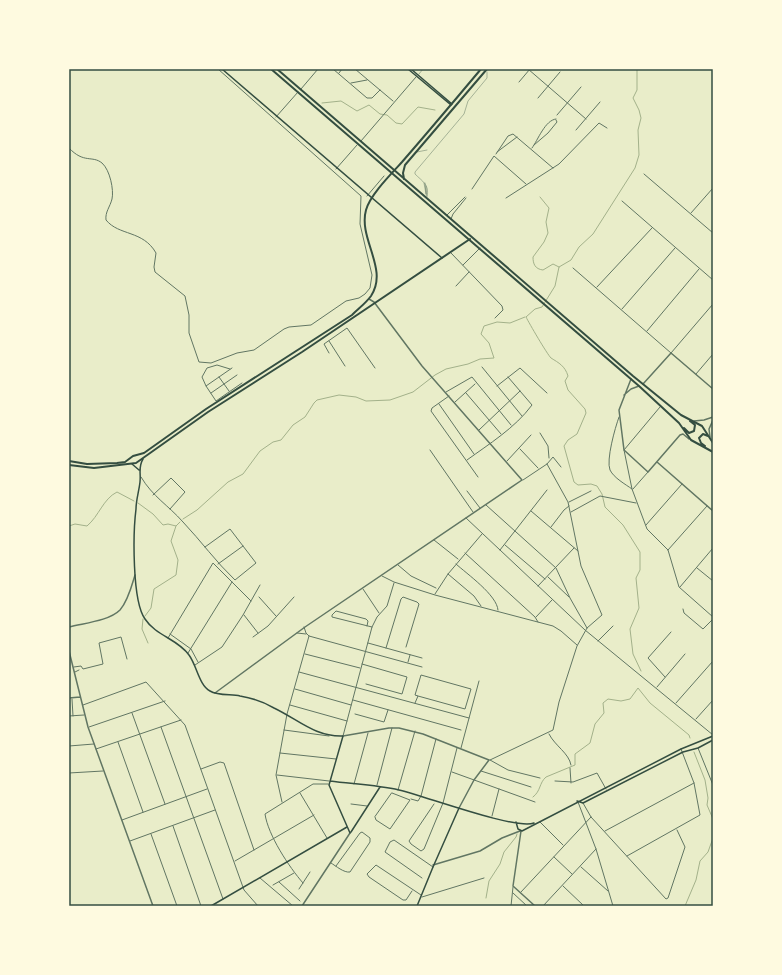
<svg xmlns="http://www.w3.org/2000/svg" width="782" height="975" font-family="Overpass,sans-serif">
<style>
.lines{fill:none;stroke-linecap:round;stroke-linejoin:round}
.stream{stroke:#a3b18a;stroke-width:1}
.service{stroke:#617663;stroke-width:0.5}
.pedestrian{stroke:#617663;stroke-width:1}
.minor{stroke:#617663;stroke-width:1}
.tertiary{stroke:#617663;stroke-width:1.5}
.secondary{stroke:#344e41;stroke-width:1.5}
.primary{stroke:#344e41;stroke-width:2}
.neatline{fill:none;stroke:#344e41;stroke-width:1.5}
</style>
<rect width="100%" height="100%" fill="#e9edc9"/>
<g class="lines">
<path class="stream" d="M637 69V90L633 98 639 110 641 118 638 130 639 155 635 168 593 234 579 247 571 260 559 267 555 286 542 307 535 309 526 317C529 323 547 354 551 358 559 363 565 366 568 376L565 381 568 390 585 409 586 413 577 434 568 440 564 446 574 482 578 485 591 484 597 486 602 494 605 507 623 525 640 552V570L636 578 639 608 630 629 633 654 641 671
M322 103 341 101 357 111 369 105 380 114 387 115 396 123 402 124 418 107 435 110
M540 197 549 208 546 222 548 233 544 242 533 257C533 264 535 269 543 270L553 264 559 267
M138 503 153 514 163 525 168 524 176 526 180 522
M183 519 197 510 228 482 243 474 260 451 273 442 281 440 293 425 305 417 314 403 317 400 339 395 356 397 366 401 390 400 413 392 435 375 446 369 468 364 480 359 494 358 489 343 481 334 484 326 497 322 510 323 525 317
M69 526 75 524 87 526C99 516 103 499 117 492L134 501
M145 616 151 608 154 589 176 575 178 560 171 541 176 526
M143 619 142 629 148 643
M694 752 705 780 708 798 707 805 713 819
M533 797C541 791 539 783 546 777L575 765V754L590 743 595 724 604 713 603 703 608 699 621 701 630 699 638 688 650 703 689 735 690 738
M486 898 489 881 500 864 504 852 516 837 517 834
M685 906 696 880 700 861 708 852 713 838"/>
<path class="service" d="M419 74 423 69
M417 152 427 150
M424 183 426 194
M425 183 426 194
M426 186 427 197
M427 196C430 185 422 181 415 174V172L464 114 468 101 487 78V72"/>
<path class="pedestrian" d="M69 148C84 164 92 155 102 163 110 170 114 190 112 199 110 207 105 212 106 220 119 236 143 230 156 253L154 267 155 272 185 296 189 315V333L199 362 211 363 237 353 254 350 284 329 289 327 311 325 346 301 359 298 365 294 370 288 372 275 360 224 361 196 218 69
M232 368 206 386 216 401 242 383
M219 377 229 391
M206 386 202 377 207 368 217 365 230 369
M211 393 237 375"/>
<path class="minor" d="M333 69 367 98H372L380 90
M355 69 393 101
M528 69 586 119
M339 73 342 69
M519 82 530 69
M351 83 367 80
M301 89 318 69
M538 98 560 72
M557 115 581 87
M276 117 298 92
M576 130 600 102
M361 141 416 77
M534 145 548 133 557 122 556 120
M532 148C538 140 545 120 556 119
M497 152 517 137
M496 154 508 136 513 134 553 168
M336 169 357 145
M644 174 713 233
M472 189 494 156 526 184
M367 196 384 176
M506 198 559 164 599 123 607 128
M622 201 713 280
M691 213 713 188
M447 215 465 197
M451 219 453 214 466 198
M451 253 502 306 503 310 495 318
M463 265 480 248
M573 268 671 353 713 304
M456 286 469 272
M597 287 652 228
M622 309 675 248
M647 331 699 269
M329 341 345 366
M329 353 324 344 347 328 375 368
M482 367 522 416
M696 374 713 354
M497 386 520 368 547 393
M446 392 472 377 511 425
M466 393 501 434
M449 396 432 408 431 411 478 477
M455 402 475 384
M439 404 474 454
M660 407 624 450 632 489 647 529 668 550 679 587 713 617
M619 417C615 428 606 460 610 470 614 478 625 484 632 489
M479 430 520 391
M540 433 548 446 549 458
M520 449 538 468
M430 450 473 512
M467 460C489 444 515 428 532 405L508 377
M507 461 531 435
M141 477C153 497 168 505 183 522 201 541 216 562 235 580L256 563 230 529 205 547
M523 480 547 464 553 457 561 467
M633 489 648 472
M467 491 480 508
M153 495 171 478 185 492 170 509
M569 502 591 491
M486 505 556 568 570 598 587 628
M531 511 578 551
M571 512 600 496 636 503
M466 518 585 630 713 735
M646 525 682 484
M551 527 564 510 569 506
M434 540 458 559
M505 545 545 579
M500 550 547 490
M668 550 707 506
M465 553 535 617 538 622
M218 564 243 546
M456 564C467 574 497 595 498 610
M398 565 411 576 436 588
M697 568 713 581
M448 574 474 596 481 606
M382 576 394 582 435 595 553 626 561 631 577 645
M548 577 569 597
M538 586 574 548
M680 587 713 548
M363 589 379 613
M435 594 448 574 482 534
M259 597 276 616
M683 609 684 613 703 629 713 619
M244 615 258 633
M536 617 552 600
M367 626 368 621 366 619 336 611 332 615V617L372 627
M304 627 306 633 309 636 422 667
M297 633 306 634
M170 634 191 649 198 662
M253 637 268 626 294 597
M168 638 213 563 251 601
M598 641 613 626
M368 643 422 658
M386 648 401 599 403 597 417 602 419 604 406 647
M188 653 232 582
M305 654 360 668
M408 662 410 655
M362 664 407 677 402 694 366 684
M195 665 222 647 243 615 260 585
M74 667 81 666 83 669 103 664 99 643 121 637 127 659
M75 672 79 670
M299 672 469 718
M665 677 648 658 671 632
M657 687 685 654
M295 689 351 705
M72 699 73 716
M353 700 461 730
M415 703 418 696 415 695 421 675 471 689 465 709 418 696
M676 703 713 661
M83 705 146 682 185 725 244 890 258 906
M290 705 347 721
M132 713 165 804
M355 714 384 722 388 710
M69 716 84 715
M696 719 713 700
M89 727 165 701
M161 727 223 899
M284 730 329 736
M549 734C555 746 569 753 571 765
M343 736 372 627 377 617 387 606 394 583
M118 742 143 812
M69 746 94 744
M461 748 479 681
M698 748 713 785
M96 749 181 720
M280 753 336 759
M490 760 553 730 559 702 577 646 587 628 602 615 581 566 568 502 547 464
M490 760 508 770 540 778
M570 768 571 783
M201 769 220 762 224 763 254 850
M481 771 531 787
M452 772 535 802
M69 773 103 771
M277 775 329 781
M555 781 573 782 597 773 606 789
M354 784 368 733
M377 785 392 728
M398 790 415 731
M300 793 327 838
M392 793 410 800 390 829 376 820 375 817Z
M411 799 418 801 421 796 436 739
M282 802 276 775 287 714 309 636
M578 802 596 849 613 906
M583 803 591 817 666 899 668 898 685 847 677 830
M351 804 367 806
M434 804 409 841 411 844 421 851 424 849 443 803 457 748
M492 816 499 789
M122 820 207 789
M540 822 563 845
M173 826 201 906
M605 831 694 783
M151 834 177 906
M130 841 215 810
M627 856 700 815 694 783 681 749
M554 857 572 874
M235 861 314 815
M331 863C336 866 344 873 350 872L370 842V838L362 832 360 833 336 866
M581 867 608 891
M260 878 293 906
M422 878 385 852 390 842 394 840 433 867
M279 882 300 901
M303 883C289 867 268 835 265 814L313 784H328
M273 885 294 873
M563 886 584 906
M299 889 310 872
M412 891 406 900H403L369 877 367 874 376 865 421 895
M521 892 591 817
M513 893 527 906
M422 897 484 878
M481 906H483
M511 906 513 887
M543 906 596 849"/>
<path class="tertiary" d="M631 379 619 410 624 450 648 472 680 435 683 434 689 439
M643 384 671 353 713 389
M624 395 631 389 639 386
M694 421 704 420 713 417
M710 437 709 429 713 420
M657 462 713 511
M69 627C84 623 109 621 120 610 128 601 132 585 135 575
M69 651 88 727 153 906
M215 693 305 627 522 480 422 366 374 302 369 299
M69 698 80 697
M343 736 389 728H399L423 734 489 760 474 780 459 808
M521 831 513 886 535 906
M433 865 480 851 502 838 520 831
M302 906 350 833"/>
<path class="secondary" d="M222 69 442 258
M408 69 451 105
M411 69 452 104
M143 459C138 467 141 473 140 482 139 491 136 500 136 509 133 533 132 601 145 619 156 636 178 639 189 655 197 666 199 685 210 691 218 696 232 694 240 696 252 698 264 702 274 708 299 720 315 737 343 736L329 785 350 833
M132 464 139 470
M330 781C353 784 377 785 399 790 425 796 515 830 534 823
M577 801 583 803 683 752 698 748 713 740
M516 822 518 829 522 831 681 749 713 736
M351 832 380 787
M211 906 347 827
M417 906 433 867 459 808"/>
<path class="primary" d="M271 69 639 386 679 423 691 440 713 452
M277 69 633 376 681 415 702 426 713 443
M404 179 403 173 405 165 487 69
M684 428 689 433 694 431 695 425 690 421
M705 446 701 443 699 438 703 434 708 436
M69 461 87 464 117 463 125 462 133 456 144 453 206 409 352 315C358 309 366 303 371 296 389 269 358 239 366 210 370 195 391 174 402 162 429 131 455 100 481 69
M69 465 94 468 136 463 208 412 302 352 470 239"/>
</g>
<rect width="782" height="975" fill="none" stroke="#fefae0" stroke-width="140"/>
<rect x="70" y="70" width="642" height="835" class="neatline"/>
</svg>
